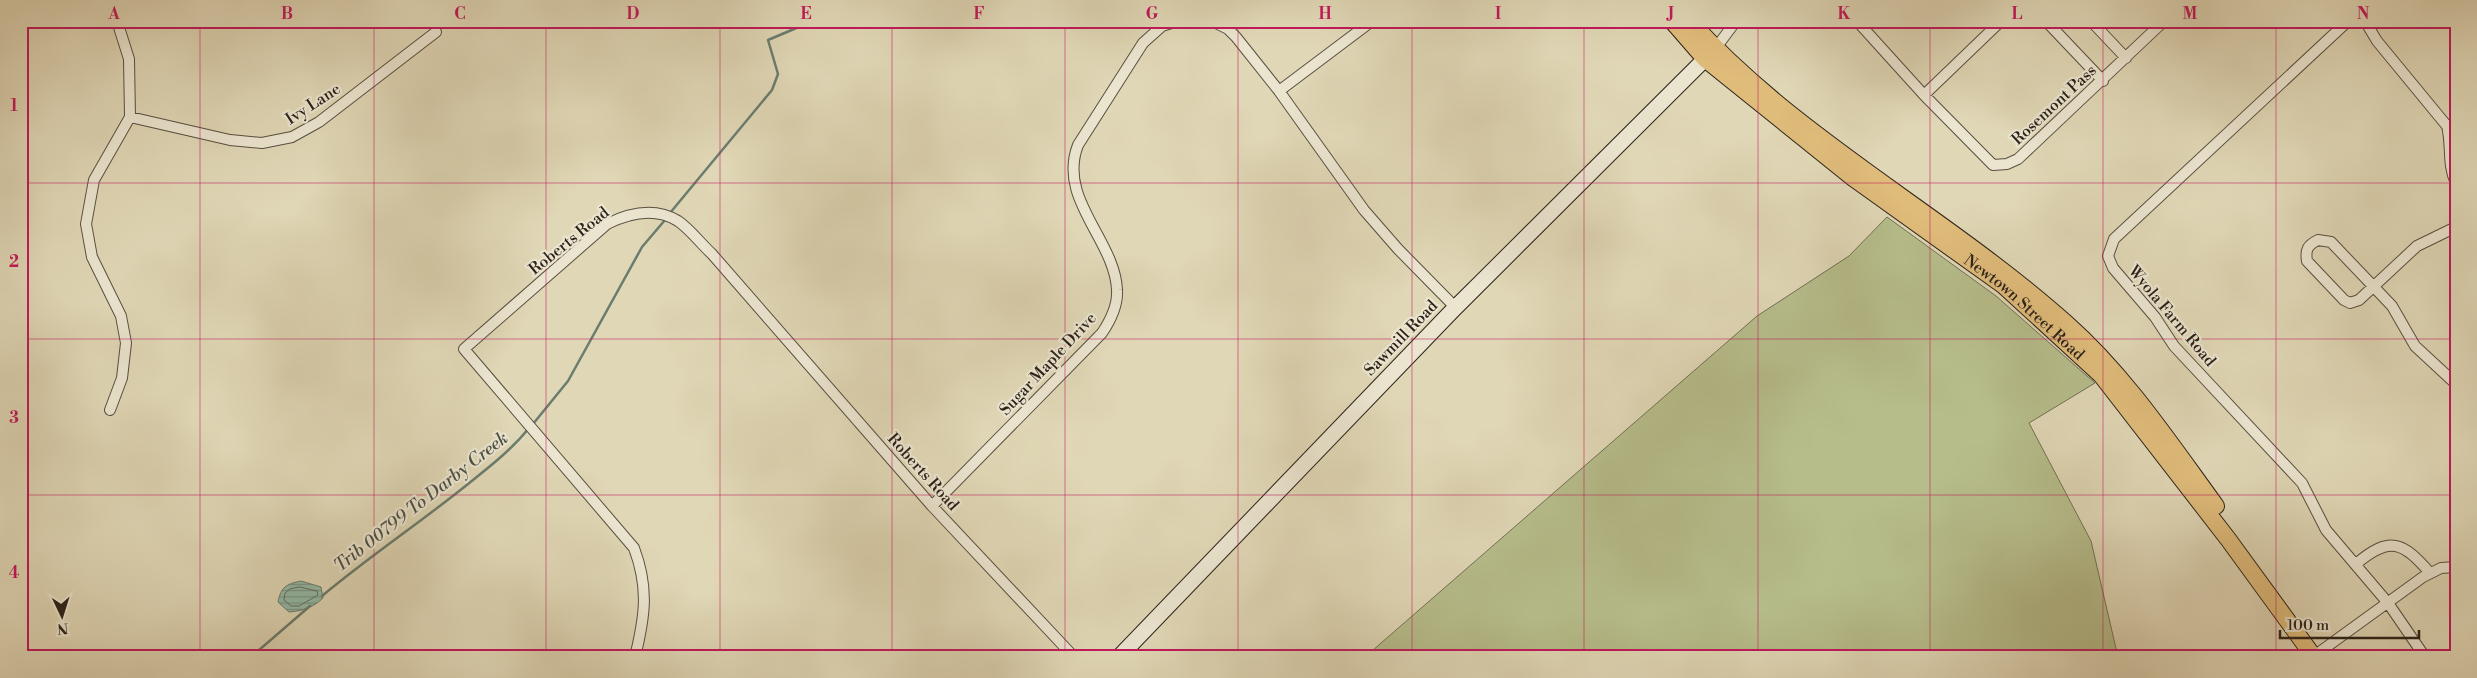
<svg xmlns="http://www.w3.org/2000/svg" width="2477" height="678" font-family="'Libre Bodoni',serif">
<style>
.green{fill:#b6bd8b;stroke:#707052}
.water{fill:url(#water-rules);stroke:#6a7d6f}
.lines{fill:none;stroke-linecap:round;stroke-linejoin:round}
.shore{stroke:#606e61;stroke-width:1}
.stream{stroke:#6a7d6f;stroke-width:2.5}
.street-casing{stroke:#584f40;stroke-width:12}
.secondary-casing{stroke:#2b2219;stroke-width:17}
.primary-casing{stroke:#2b2219;stroke-width:18}
.street{stroke:#ebe5d0;stroke-width:10}
.secondary{stroke:#ebe5d0;stroke-width:15}
.primary{stroke:#e0bc7b;stroke-width:16}
.grid{fill:none;stroke:#c2185b;stroke-width:1;stroke-opacity:0.55}
.labels{text-anchor:middle;dominant-baseline:central;stroke-width:4.5;stroke-linejoin:round;paint-order:stroke}
.street-label{font-size:16px;fill:#2b2219;stroke:#ebe5d0}
.water-label{font-size:18px;font-style:italic;fill:#4a5044;stroke:#ebe5d0}
.neatline{fill:none;stroke:#c2185b;stroke-width:2}
.grid-label{font-size:16px;text-anchor:middle;font-weight:bold;fill:#c2185b}
</style>
<defs>
<pattern id="water-rules" width="6" height="5" patternUnits="userSpaceOnUse" patternTransform="scale(1.25)"><rect width="6" height="5" fill="#94baa9"/><path d="M0 2.5h6" fill="none" stroke="#799789"/></pattern>
</defs>
<rect width="100%" height="100%" fill="#e0d7b6"/>
<filter id="stains"><feTurbulence type="fractalNoise" baseFrequency=".004" numOctaves="4"/><feColorMatrix values="0 0 0 0 .2 0 0 0 0 .09 0 0 0 0 .02 0 0 0 .5 -.17"/></filter>
<radialGradient id="worn" r=".72"><stop offset=".6" stop-color="#630" stop-opacity="0"/><stop offset="1" stop-color="#630" stop-opacity=".3"/></radialGradient>
<path class="green" d="M1887 217 1996 296 2095 383 2029 423 2091 541 2118 657H1365L1757 316 1849 256Z"/>
<path class="water" d="M301 581 321 587 323 598C314 607 303 611 289 612L278 602C281 587 286 584 301 581Z"/>
<g class="lines">
<path class="shore" d="M300 587 317 591 318 595 299 606H291L284 600 285 593 290 589Z"/>
<path class="stream" d="M670 213 772 90 778 74 768 40 813 21
M533 424 568 381 642 247 665 220
M322 596C371 555 424 520 473 480 493 464 513 448 529 428
M251 657 310 606"/>
<g class="street-casing">
<path id="street" d="M1212 21 1228 29 1236 37 1279 91 1364 210 1398 249 1455 307
M1857 21 1924 95 1993 165 2007 164 2018 159 2164 21
M2046 21 2103 81
M2091 21 2126 58
M2348 21 2114 239 2108 256 2113 268 2155 317 2174 346 2302 483 2326 530 2388 603 2425 657
M2365 21 2377 41 2447 126C2452 145 2447 165 2456 183
M1715 49 1736 21
M1279 91 1372 21
M1924 95 2001 21
M130 117 230 140 262 143 292 137 319 122 436 32
M2456 227 2417 246 2359 300 2350 303 2344 300 2307 261C2305 249 2308 245 2318 240L2331 242 2373 286 2392 306 2415 346 2456 384
M110 410 122 378 126 343 121 316 92 257 86 224 94 180 130 117 129 59 117 21
M932 506 1102 333C1110 321 1118 305 1117 290 1115 240 1057 199 1078 145L1143 43 1162 26 1178 21
M2356 564C2390 535 2403 542 2430 573
M2314 656 2423 577 2441 568 2456 567
M635 657C645 616 649 588 634 548L464 349 607 224C629 213 655 207 678 221 690 229 701 244 712 254L932 506 1074 657"/>
</g>
<g class="secondary-casing">
<path id="secondary" d="M1119 657 1453 310 1713 51"/>
</g>
<g class="primary-casing">
<g id="primary">
<path id="s1" d="M1672 21 1705 59 1853 178 2004 286 2101 375 2228 539 2314 657"/>
<path d="M1690 21C1799 141 1946 216 2066 323 2125 375 2170 443 2216 506"/>
</g>
</g>
<use href="#street" class="street"/>
<use href="#secondary" class="secondary"/>
<use href="#primary" class="primary"/>
</g>
<path class="grid" d="M200 21V657M374 21V657M546 21V657M720 21V657M892 21V657M1065 21V657M1238 21V657M1412 21V657M1584 21V657M1758 21V657M1930 21V657M2103 21V657M2276 21V657M21 183H2456M21 339H2456M21 495H2456"/>
<g class="labels">
<g class="street-label">
<text transform="translate(313 104) rotate(-33)">Ivy Lane</text>
<text transform="translate(2054 105) rotate(-43)">Rosemont Pass</text>
<text transform="translate(569 241) rotate(-39)">Roberts Road</text>
<text stroke="none"><textPath href="#s1" startOffset="455">Newtown Street Road</textPath></text>
<text transform="translate(2172 316) rotate(50)">Wyola Farm Road</text>
<text transform="translate(1401 338) rotate(-46)">Sawmill Road</text>
<text transform="translate(1048 364) rotate(-47)">Sugar Maple Drive</text>
<text transform="translate(923 472) rotate(48)">Roberts Road</text>
</g>
<g class="water-label">
<text transform="translate(421 502) rotate(-38)">Trib 00799 To Darby Creek</text>
</g>
</g>
<rect width="2477" height="678" fill="none" stroke="#e0d7b6" stroke-width="55"/>
<g transform="translate(62 616) rotate(176)" stroke="#ebe5d0" stroke-width="4" paint-order="stroke">
<path d="M0-4L9 19L0 12L-9 19Z" fill="#2b2219"/>
<text y="-8" font-size="14" font-weight="bold" text-anchor="middle" fill="#2b2219">N</text>
</g>
<path d="M2280 630v8h139v-8" fill="none" stroke="#2b2219" stroke-width="2.5"/>
<text x="2287" y="630" font-size="15" fill="#2b2219" stroke="#ebe5d0" stroke-width="4" paint-order="stroke">100 m</text>
<rect x="28" y="28" width="2422" height="622" class="neatline"/>
<g class="grid-label">
<text x="114" y="19">A</text>
<text x="287" y="19">B</text>
<text x="460" y="19">C</text>
<text x="633" y="19">D</text>
<text x="806" y="19">E</text>
<text x="979" y="19">F</text>
<text x="1152" y="19">G</text>
<text x="1325" y="19">H</text>
<text x="1498" y="19">I</text>
<text x="1671" y="19">J</text>
<text x="1844" y="19">K</text>
<text x="2017" y="19">L</text>
<text x="2190" y="19">M</text>
<text x="2363" y="19">N</text>
<text x="14" y="111">1</text>
<text x="14" y="267">2</text>
<text x="14" y="423">3</text>
<text x="14" y="578">4</text>
</g>
<rect width="100%" height="100%" filter="url(#stains)"/>
<rect width="100%" height="100%" fill="url(#worn)"/>
</svg>
